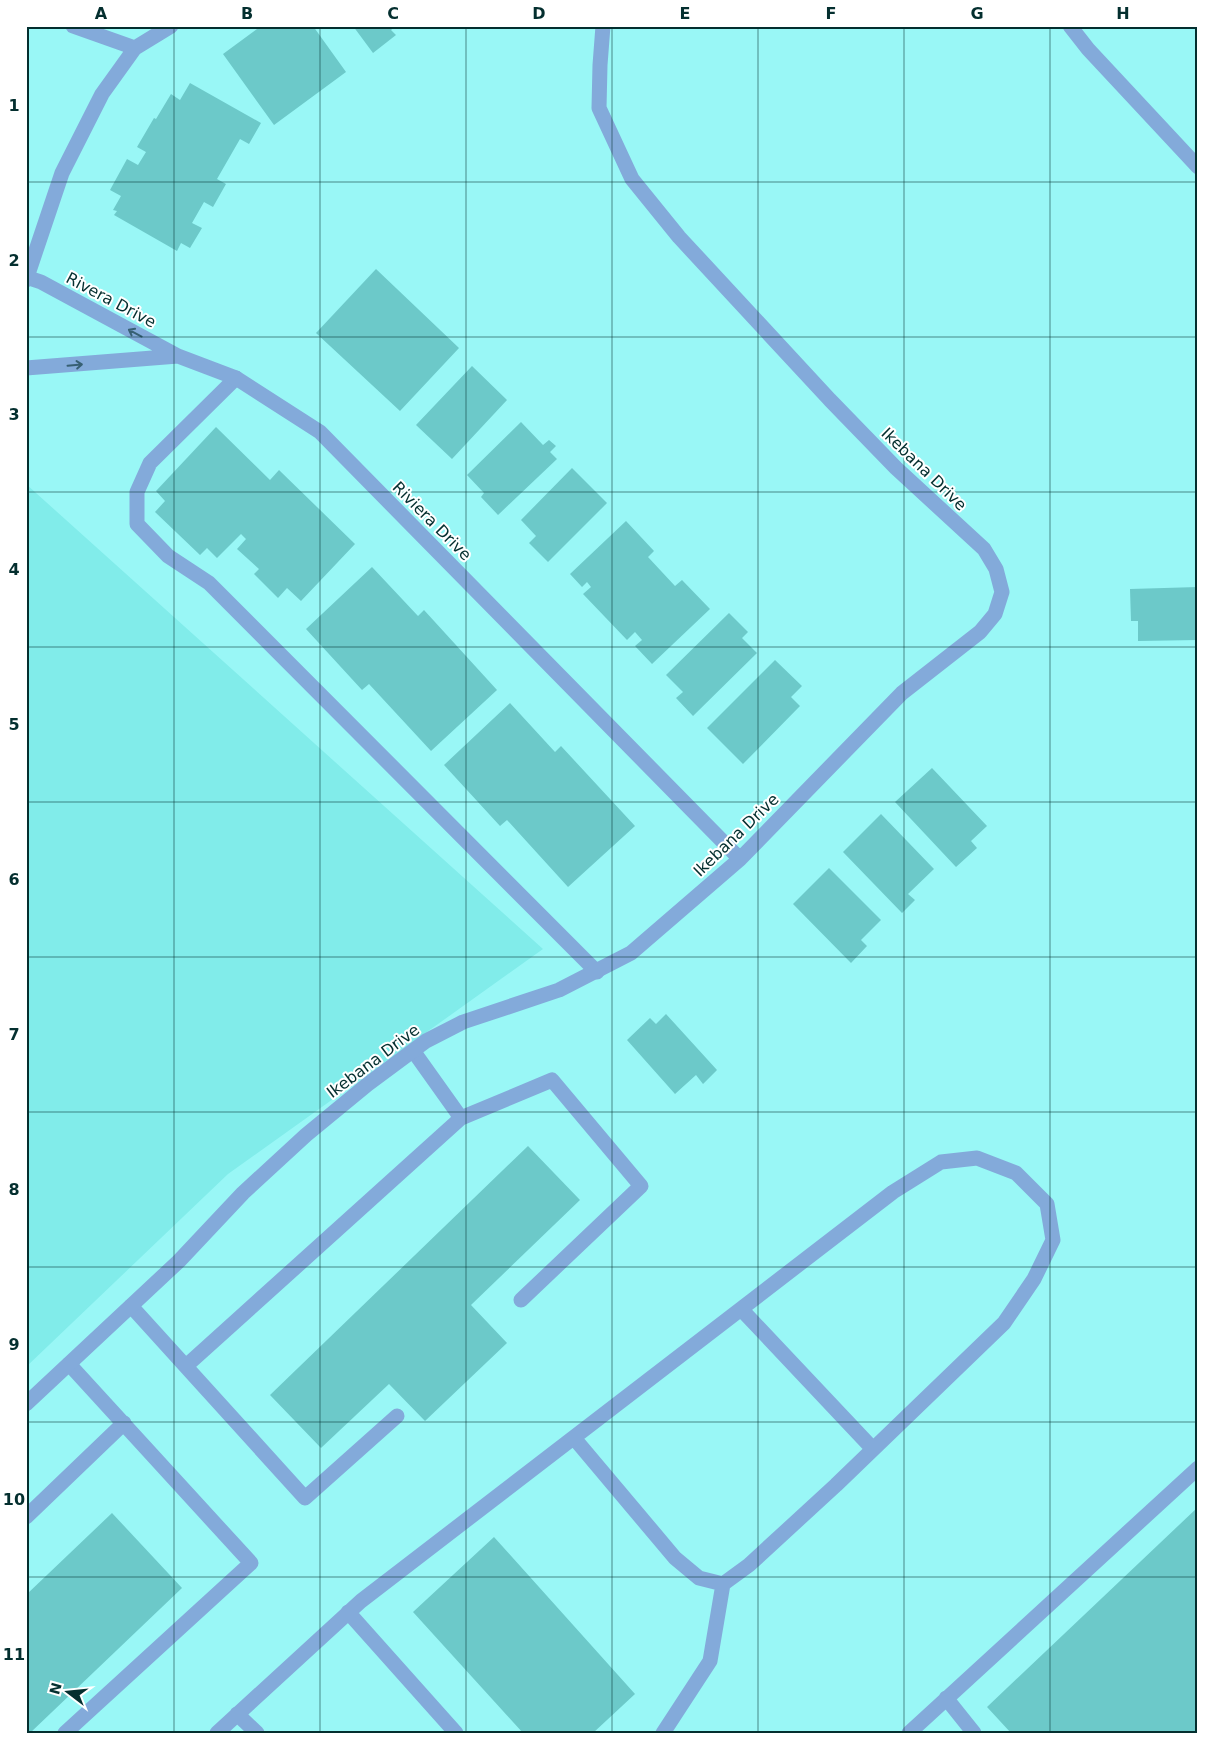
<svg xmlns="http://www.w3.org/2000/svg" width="1224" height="1759" font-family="'DejaVu Sans',sans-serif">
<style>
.built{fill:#81ecea}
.building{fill:#6cc9c9}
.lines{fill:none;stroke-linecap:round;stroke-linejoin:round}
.service{stroke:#83aada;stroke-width:15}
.minor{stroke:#83aada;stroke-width:15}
.oneway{stroke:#376073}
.grid{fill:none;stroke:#042f2f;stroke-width:1;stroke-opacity:0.55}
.labels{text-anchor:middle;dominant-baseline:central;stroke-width:4;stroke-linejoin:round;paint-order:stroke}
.street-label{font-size:16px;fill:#042f2f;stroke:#fff}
.neatline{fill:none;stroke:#042f2f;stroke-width:2}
.grid-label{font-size:16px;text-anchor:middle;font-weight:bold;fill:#042f2f}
</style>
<rect width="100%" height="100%" fill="#99f7f6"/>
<path class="built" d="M26 484 543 949 228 1174 26 1367Z"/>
<path class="building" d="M261 26H313L346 72 274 125 223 54Z
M353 26H396L391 30 396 35 373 53Z
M190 83 261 123 249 144 240 139 217 179 226 184 213 207 204 202 192 223 202 228 190 248 181 243 177 251 114 215 117 211 113 210 121 196 110 190 127 159 138 165 146 152 137 147 154 118 156 119 171 94 180 100Z
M376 269 459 348 400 411 316 333Z
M472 366 507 400 452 459 416 425Z
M521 422 543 445 549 440 556 446 550 452 557 459 498 515 481 497 484 493 467 475Z
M216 427 270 480 279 470 355 544 301 601 287 588 278 598 254 574 259 569 237 549 246 539 241 534 217 558 207 548 200 555 155 512 165 501 156 491Z
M572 468 607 503 548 562 529 543 536 536 521 520Z
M626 521 654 551 648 557 675 586 682 580 710 609 652 664 635 646 642 640 635 632 627 640 583 594 591 587 587 582 582 587 570 574Z
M372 567 418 616 424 610 497 690 431 751 369 684 362 690 306 629Z
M1198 587V640L1138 641V621H1131L1130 589Z
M729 613 748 632 742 638 757 653 693 716 676 698 683 692 666 675Z
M775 660 802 686 791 697 800 706 743 764 707 728Z
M510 703 555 752 561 746 635 826 568 887 507 820 500 826 444 765Z
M932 768 987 826 971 841 977 848 956 867 895 802Z
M881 814 934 869 908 894 915 900 902 913 843 852Z
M829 868 881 920 861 940 867 946 851 963 793 904Z
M666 1014 717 1070 703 1084 696 1075 675 1094 627 1040 650 1018 656 1024Z
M528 1146 580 1200 471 1305 507 1343 425 1421 389 1384 321 1448 270 1395Z
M1198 1507V1733H1011L987 1707Z
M112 1513 182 1588 30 1733H26V1595Z
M494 1537 635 1694 593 1733H523L413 1612Z"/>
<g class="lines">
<path class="service" d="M236 378 150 463 137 492V524L168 556 209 583 597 972
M414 1052 461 1118
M131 1306 305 1498 397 1416
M741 1309 873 1449
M186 1366 461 1118 552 1080 641 1186 521 1300
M26 1517 124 1423
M348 1612 456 1733
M946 1698 974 1733
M237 1714 257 1733
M65 1733 251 1563 69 1364
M217 1733 361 1601 893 1192 941 1162 977 1158 1016 1173 1047 1204 1053 1240 1034 1279 1004 1323 836 1485 749 1565 723 1584 699 1578 675 1558 574 1438
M663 1733 710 1661 723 1584
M909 1733 1198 1468"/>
<path class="minor" d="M73 26 135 48
M1070 26 1088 49 1198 167
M26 277 41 282 178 356
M26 280 62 173 102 94 135 48 171 26
M26 368 178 356 236 378 320 432 740 859
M26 1404 179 1261 243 1193 306 1135 368 1084 426 1041 463 1022 559 990 631 953 740 859 902 693 980 632 995 614 1002 592 996 569 984 549 896 468 830 400 679 237 632 179 599 108 600 65 603 26"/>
</g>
<defs><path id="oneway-shaft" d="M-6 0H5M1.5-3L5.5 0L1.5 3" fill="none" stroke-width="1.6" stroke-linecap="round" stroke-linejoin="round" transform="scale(1.25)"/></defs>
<g class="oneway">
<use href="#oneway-shaft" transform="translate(135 333) rotate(-152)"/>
<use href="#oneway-shaft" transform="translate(75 365) rotate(-5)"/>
</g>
<path class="grid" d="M174 26V1733M320 26V1733M466 26V1733M612 26V1733M758 26V1733M904 26V1733M1050 26V1733M26 182H1198M26 337H1198M26 492H1198M26 647H1198M26 802H1198M26 957H1198M26 1112H1198M26 1267H1198M26 1422H1198M26 1577H1198"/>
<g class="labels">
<g class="street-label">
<text transform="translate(111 300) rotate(28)">Rivera Drive</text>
<text transform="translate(924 469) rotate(44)">Ikebana Drive</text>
<text transform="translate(432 521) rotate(45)">Riviera Drive</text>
<text transform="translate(736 835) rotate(-44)">Ikebana Drive</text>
<text transform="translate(373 1061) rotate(-37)">Ikebana Drive</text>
</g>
</g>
<rect width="1224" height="1759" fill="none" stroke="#ffffff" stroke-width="55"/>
<g transform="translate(68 1692) rotate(286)" stroke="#ffffff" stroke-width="4" paint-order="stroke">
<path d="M0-4L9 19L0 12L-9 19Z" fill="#042f2f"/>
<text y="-8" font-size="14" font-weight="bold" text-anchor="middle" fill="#042f2f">N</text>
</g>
<rect x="28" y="28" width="1168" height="1704" class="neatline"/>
<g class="grid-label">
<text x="101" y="19">A</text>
<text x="247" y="19">B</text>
<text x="393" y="19">C</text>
<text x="539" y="19">D</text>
<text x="685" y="19">E</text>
<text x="831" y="19">F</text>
<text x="977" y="19">G</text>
<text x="1123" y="19">H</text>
<text x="14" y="111">1</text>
<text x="14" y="266">2</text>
<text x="14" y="420">3</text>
<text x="14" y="575">4</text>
<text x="14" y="730">5</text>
<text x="14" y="885">6</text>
<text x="14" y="1040">7</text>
<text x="14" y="1195">8</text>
<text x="14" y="1350">9</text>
<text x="14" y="1505">10</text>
<text x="14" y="1660">11</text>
</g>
</svg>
